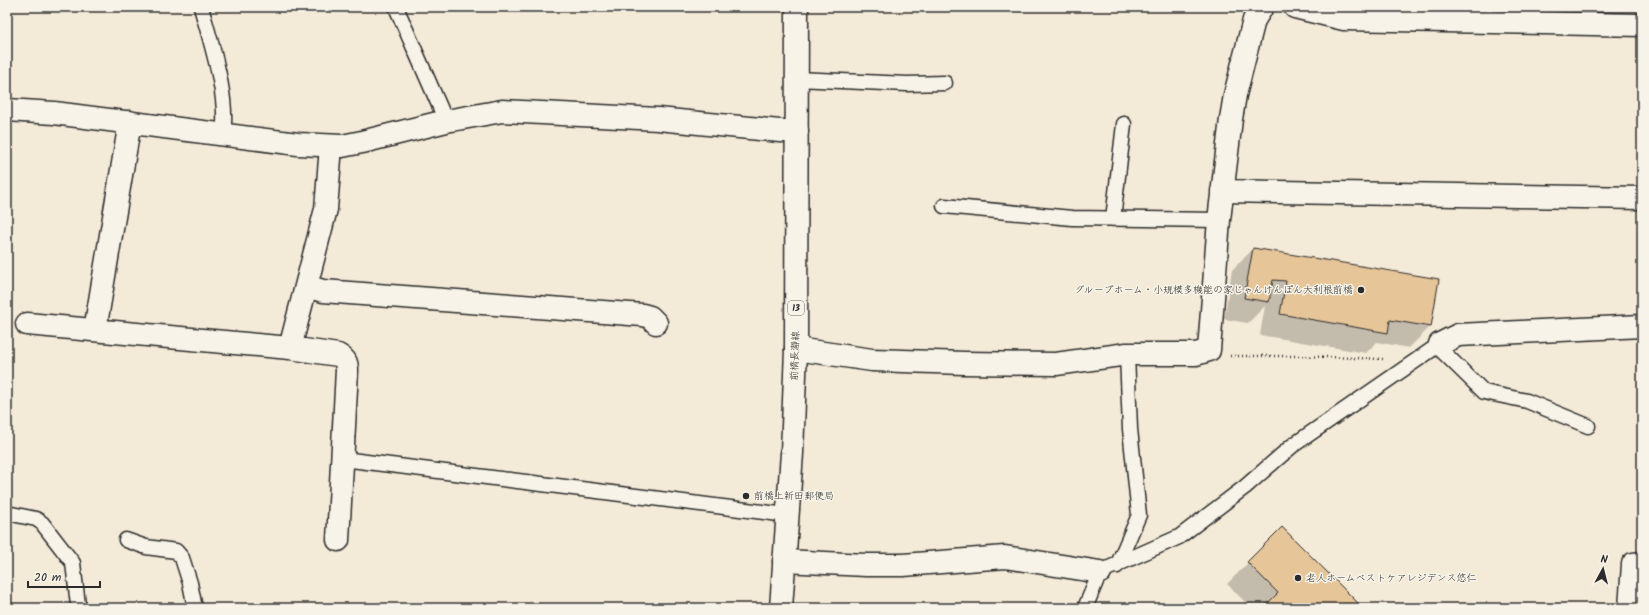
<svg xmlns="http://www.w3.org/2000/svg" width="1649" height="615" font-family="Kalam,'Klee One',sans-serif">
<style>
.shadow{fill:#0003}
.building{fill:#e6c598;stroke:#2b2b2b}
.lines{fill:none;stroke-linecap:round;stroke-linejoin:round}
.service-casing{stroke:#2b2b2b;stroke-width:17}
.minor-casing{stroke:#2b2b2b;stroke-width:25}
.primary-casing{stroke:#2b2b2b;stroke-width:25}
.path{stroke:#2b2b2b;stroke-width:2.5;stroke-dasharray:1 3;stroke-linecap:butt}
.service{stroke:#f7f3e8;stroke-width:14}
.minor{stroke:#f7f3e8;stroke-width:22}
.primary{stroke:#f7f3e8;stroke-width:22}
.poi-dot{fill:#2b2b2b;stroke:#f7f3e8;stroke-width:1.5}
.labels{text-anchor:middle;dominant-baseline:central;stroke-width:3;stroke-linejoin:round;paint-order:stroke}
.shield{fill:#f7f3e8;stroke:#686764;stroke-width:1}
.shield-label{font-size:9px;font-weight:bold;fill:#2b2b2b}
.poi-label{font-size:10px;fill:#2b2b2b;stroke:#f7f3e8;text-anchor:start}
.street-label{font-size:10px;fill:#2b2b2b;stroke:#f7f3e8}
</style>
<rect width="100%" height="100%" fill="#f4ead8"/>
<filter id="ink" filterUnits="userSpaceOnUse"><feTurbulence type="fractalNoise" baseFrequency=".025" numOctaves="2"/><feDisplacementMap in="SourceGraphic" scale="8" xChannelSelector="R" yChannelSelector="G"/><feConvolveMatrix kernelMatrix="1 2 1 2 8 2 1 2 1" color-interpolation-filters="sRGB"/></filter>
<g filter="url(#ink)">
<path class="shadow" d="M1253 249 1430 327 1409 348 1377 342 1366 353 1260 335 1265 306 1248 323 1224 319 1232 270Z
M1282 529 1362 608H1251L1227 584Z"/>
<path class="building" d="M1253 248 1439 279 1431 327 1390 320 1388 333 1280 314 1286 281 1273 280 1269 302 1244 298Z
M1282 527 1363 608H1263L1278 593 1247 562Z"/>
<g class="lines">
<g class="service-casing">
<path id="service" d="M201 7C211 43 229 97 223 135
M396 7 446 121
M797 79 907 84 945 83
M944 206 1072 218 1219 220
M1113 219 1124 124
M343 459 787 515
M7 513 36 519 42 523 73 563 78 605 82 608
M126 540 146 547 176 551 182 558 190 583 195 608
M1117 566 1139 515 1130 429 1127 354
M1085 608 1100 572 1179 537 1245 487 1292 446 1440 344 1441 350 1484 392 1527 401 1588 426"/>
</g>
<g class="minor-casing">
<path id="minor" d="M1295 7 1344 19 1642 25
M7 110 54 113 298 144 342 146 362 142 446 121 502 111 658 119 780 131H797
M1222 191 1642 198
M306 286 323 291 643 315 650 317 656 323
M27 324 290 348 338 355C345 359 347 362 347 370L338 540
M95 330 130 122
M1440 344 1458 335 1642 326
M290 348 326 209 331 146
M796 349 872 360 964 363 1056 364 1127 354H1196L1209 350 1219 220 1231 119 1235 95 1254 20 1262 7
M784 561 866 565H903L1005 557 1100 572
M1630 608 1633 564 1642 563"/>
</g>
<g class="primary-casing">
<path id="primary" d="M781 608 792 453 796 349 797 7"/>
</g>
<path class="path" d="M1230 356H1299L1383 359"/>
<use href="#service" class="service"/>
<use href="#minor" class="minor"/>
<use href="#primary" class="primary"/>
</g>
</g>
<g class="poi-dot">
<circle cx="1361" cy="290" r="4"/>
<circle cx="746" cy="496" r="4"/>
<circle cx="1298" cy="578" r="4"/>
</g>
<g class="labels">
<rect class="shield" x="788" y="301" width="16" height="14" rx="3"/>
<g class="shield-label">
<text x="796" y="308">13</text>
</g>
<g class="poi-label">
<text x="1353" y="290" text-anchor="end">グループホーム・小規模多機能の家じゃんけんぽん大利根前橋</text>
<text x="754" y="496">前橋上新田郵便局</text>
<text x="1306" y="578">老人ホームベストケアレジデンス悠仁</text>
</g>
<g class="street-label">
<text transform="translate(795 356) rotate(-88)">前橋長瀞線</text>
</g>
</g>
<rect width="1649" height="615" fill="none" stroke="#f7f3e8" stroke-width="24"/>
<rect x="12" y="12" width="1625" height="591" fill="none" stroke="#2b2b2b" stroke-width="1.5" filter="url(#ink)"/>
<g transform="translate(1603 569) rotate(7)" stroke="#f7f3e8" stroke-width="3" paint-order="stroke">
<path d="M0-3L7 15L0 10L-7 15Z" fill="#2b2b2b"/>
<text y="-6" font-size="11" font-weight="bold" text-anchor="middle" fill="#2b2b2b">N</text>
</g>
<path d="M28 581v6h72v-6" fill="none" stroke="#2b2b2b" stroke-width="2"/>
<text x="34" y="581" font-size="12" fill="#2b2b2b" stroke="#f7f3e8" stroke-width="3" paint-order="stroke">20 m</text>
</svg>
